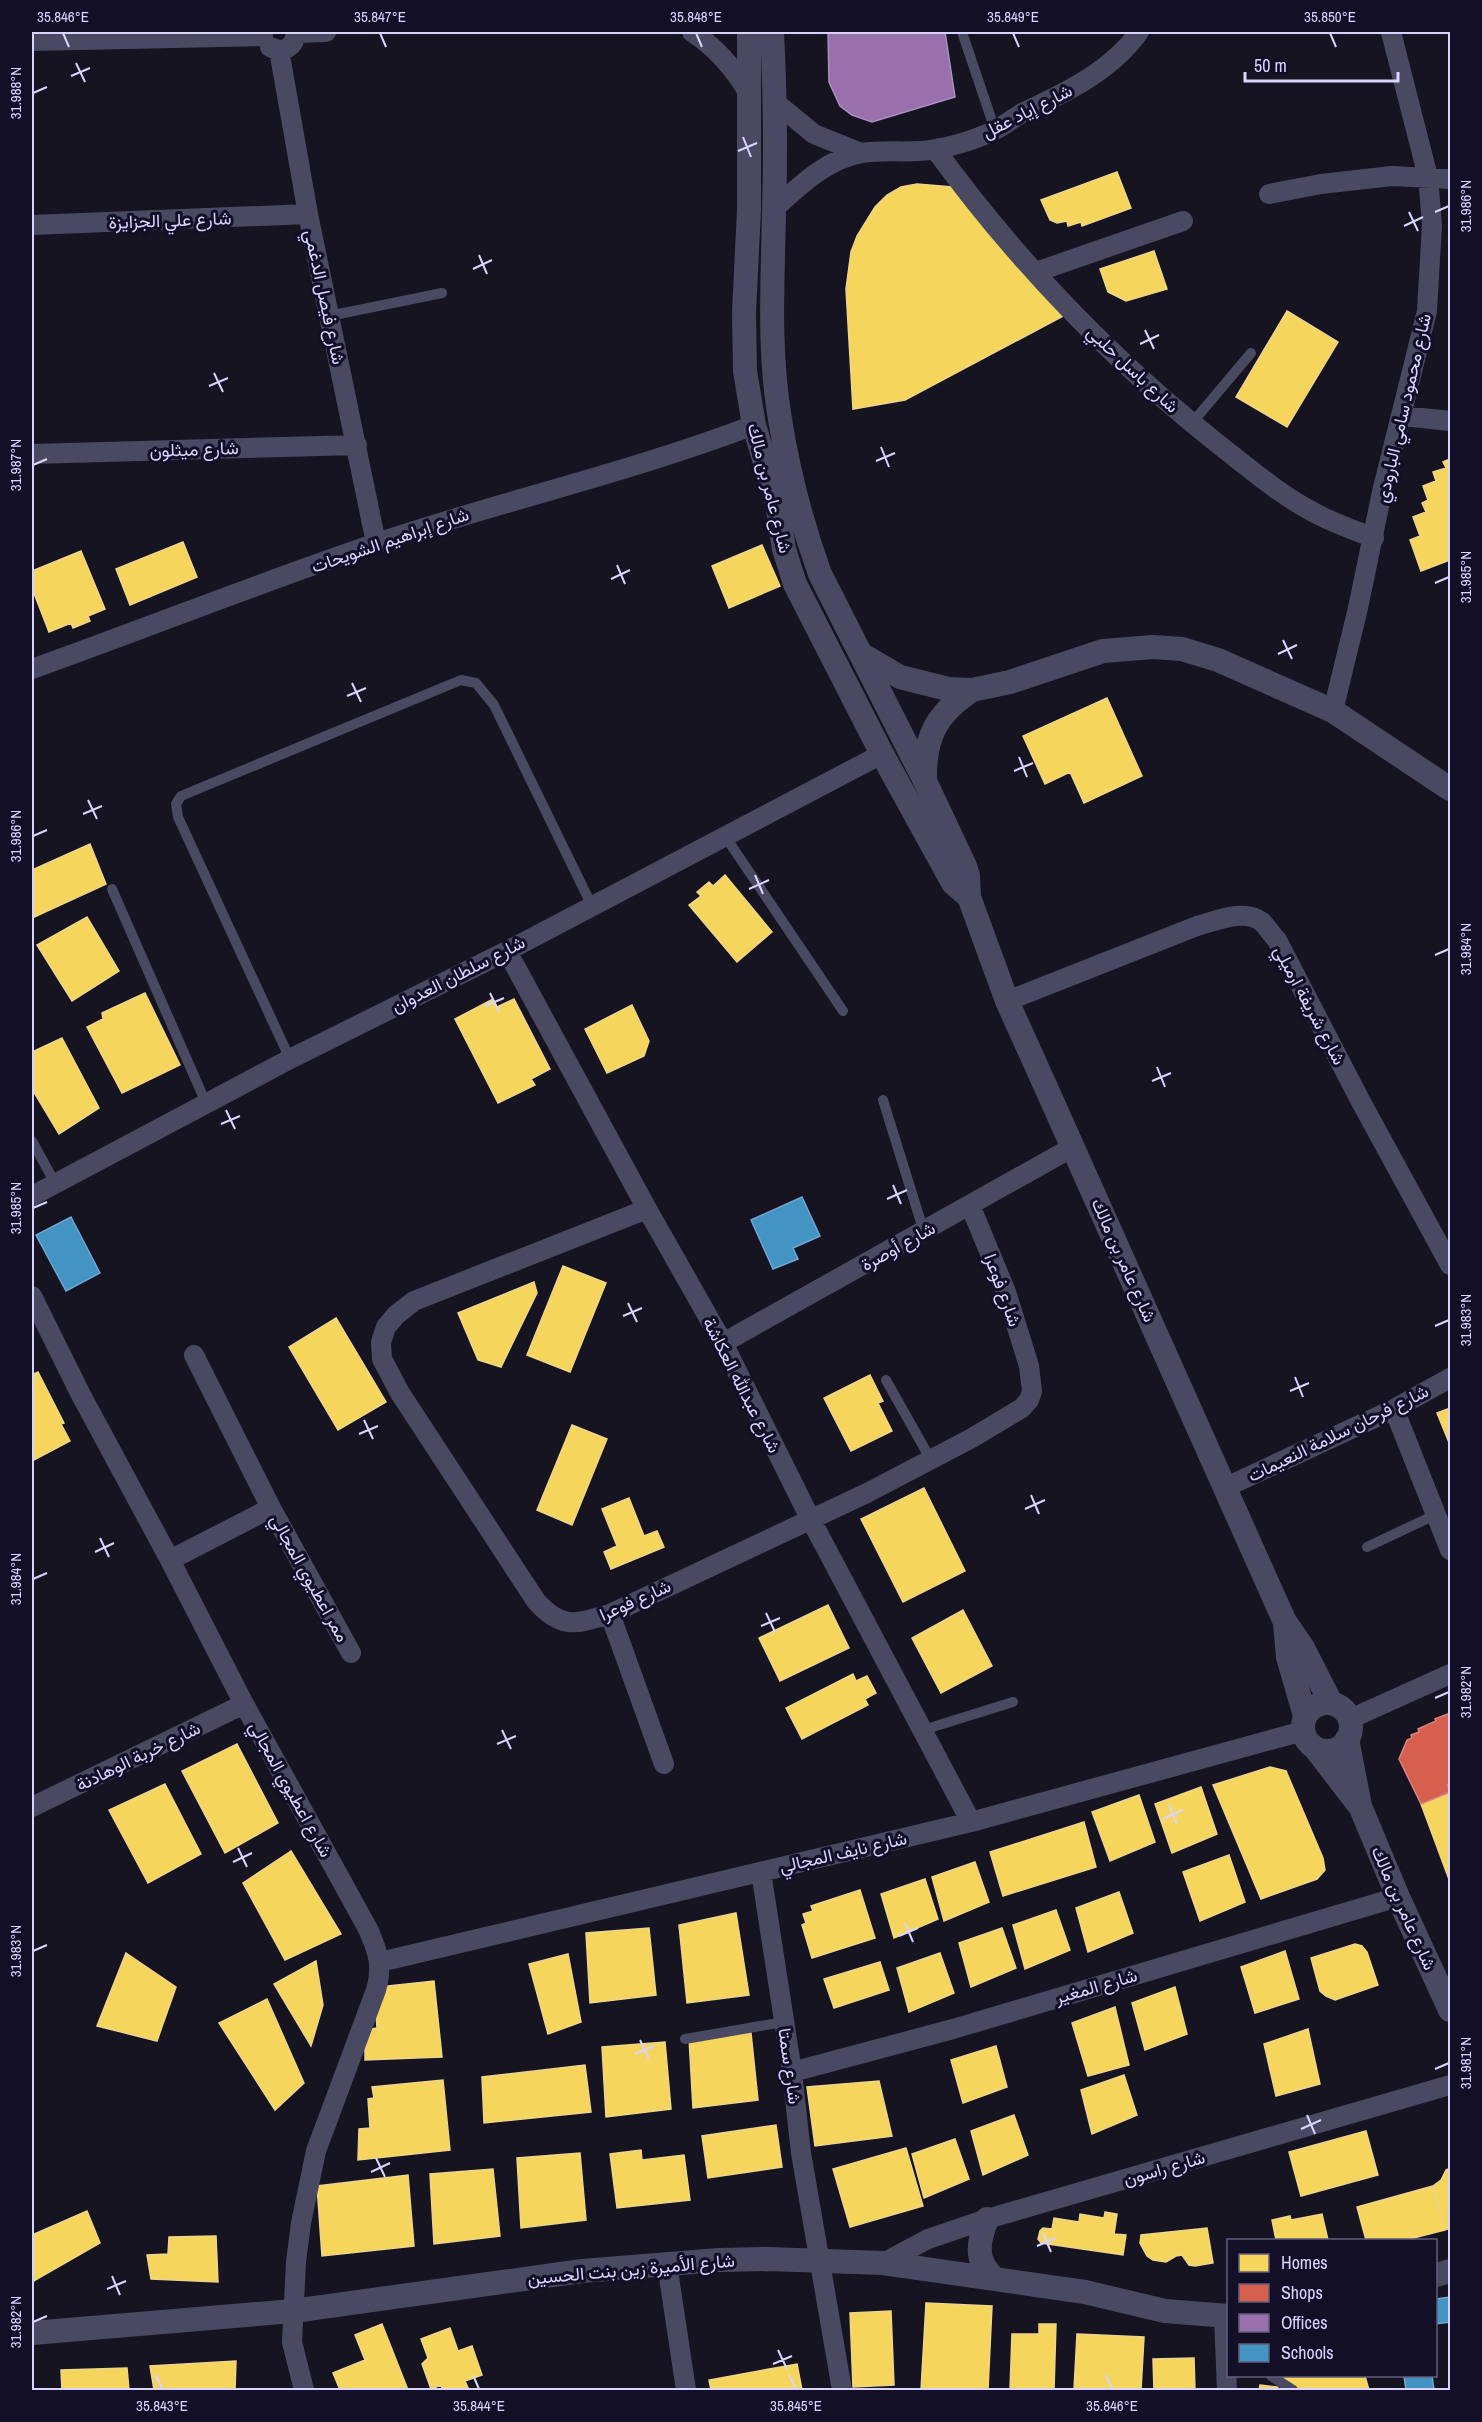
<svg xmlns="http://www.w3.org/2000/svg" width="1482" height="2422" font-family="'Archivo Narrow',Vazirmatn,sans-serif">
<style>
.homes{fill:#f6d55c;stroke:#edd58d;stroke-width:1.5}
.shops{fill:#d6604d;stroke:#d78382;stroke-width:1.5}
.offices{fill:#9970ab;stroke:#ac8ec4;stroke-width:1.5}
.schools{fill:#4393c3;stroke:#70a6d5;stroke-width:1.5}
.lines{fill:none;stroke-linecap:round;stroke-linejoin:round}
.service{stroke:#4a4962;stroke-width:10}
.minor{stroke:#4a4962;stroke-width:20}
.tertiary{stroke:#4a4962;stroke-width:24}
.ticks{fill:none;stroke:#d9d4ff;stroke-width:2}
.labels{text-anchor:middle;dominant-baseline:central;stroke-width:6;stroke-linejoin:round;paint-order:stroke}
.street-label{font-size:18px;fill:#d9d4ff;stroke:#130f26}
.neatline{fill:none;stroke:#d9d4ff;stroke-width:2}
.ticks-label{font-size:15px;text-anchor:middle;fill:#d9d4ff}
</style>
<rect width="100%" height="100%" fill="#161421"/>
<path class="homes" d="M1117 172 1131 208 1082 226 1081 222 1068 226 1067 221 1057 223 1050 220 1041 200Z
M917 184 953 187 1065 315 905 400 853 409 846 289 851 252 857 236 875 207 887 195 901 187Z
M1154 251 1167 289 1126 301 1108 292 1100 269Z
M1287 311 1338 342 1287 427 1236 397Z
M1450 459V560L1421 571 1410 540 1420 536 1413 517 1426 512 1422 503 1428 500 1423 486 1436 481 1433 472 1446 468 1443 462Z
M183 542 197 577 130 605 116 569Z
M762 545 780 586 729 608 712 566Z
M81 551 105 609 88 616 90 621 73 628 71 623 49 632 32 588V571Z
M1107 698 1142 776 1084 803 1070 772 1045 784 1023 736Z
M90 844 106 884 32 918V870Z
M725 875 772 932 737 962 689 905 701 896 697 892 709 882 713 886Z
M87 917 119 971 72 1001 37 945Z
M145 993 180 1065 122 1093 87 1027 103 1019 102 1013Z
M493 999 497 1007 514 999 550 1069 531 1079 535 1085 498 1103 455 1019Z
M632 1005 649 1041 644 1056 607 1073 585 1029Z
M62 1038 99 1108 59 1134 32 1089V1052Z
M563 1266 606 1283 570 1372 527 1355Z
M534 1282 537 1293 501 1367 478 1360 458 1313Z
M336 1318 386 1402 338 1430 289 1347Z
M32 1369 34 1374 38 1372 64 1423 61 1424 70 1441 32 1461Z
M870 1375 883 1401 878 1403 892 1431 851 1451 824 1398Z
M1450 1408V1445L1437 1413Z
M572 1425 607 1439 572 1525 537 1510Z
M924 1488 965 1571 903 1602 861 1519Z
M629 1498 644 1536 657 1531 664 1547 611 1569 604 1552 617 1546 602 1509Z
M828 1605 849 1648 780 1681 759 1638Z
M963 1610 992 1666 941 1693 912 1638Z
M853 1674 856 1681 867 1676 876 1693 865 1699 868 1705 802 1739 786 1708Z
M237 1744 278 1823 225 1853 182 1771Z
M1270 1767 1286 1771 1323 1858 1325 1870 1317 1879 1261 1899 1213 1785Z
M165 1784 201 1854 148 1883 109 1810Z
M1201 1787 1217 1834 1172 1853 1155 1804Z
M1450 1793V1882L1421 1804Z
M1139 1795 1155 1842 1110 1861 1092 1812Z
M1084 1822 1096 1867 1003 1896 990 1852Z
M291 1851 341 1934 285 1960 243 1883Z
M1229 1855 1245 1902 1200 1921 1183 1872Z
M975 1862 989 1902 944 1921 932 1877Z
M925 1879 938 1919 894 1938 881 1894Z
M860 1890 875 1938 812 1958 802 1925 806 1923 803 1914 813 1911 811 1906Z
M1119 1892 1133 1933 1088 1952 1076 1908Z
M1056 1910 1070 1950 1025 1969 1013 1925Z
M736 1913 749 1995 687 2003 679 1925Z
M649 1928 656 1995 590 2003 586 1933Z
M1002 1928 1016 1968 971 1987 959 1943Z
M1355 1944 1362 1946 1367 1952 1378 1985 1335 2000 1326 1996 1320 1991 1311 1958Z
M1285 1951 1299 1999 1255 2013 1241 1967Z
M126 1953 176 1987 157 2041 97 2026Z
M940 1953 954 1993 909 2012 897 1968Z
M568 1954 581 2022 548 2034 529 1964Z
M316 1961 323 2005 311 2046 274 1984Z
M880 1962 889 1990 834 2008 824 1979Z
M434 1981 442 2057 365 2060V2030L377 2028 375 1999 379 1987Z
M1175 1987 1187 2034 1145 2050 1132 2003Z
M267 1999 304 2083 275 2110 219 2023Z
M1115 2007 1129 2065 1088 2076 1072 2023Z
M1308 2029 1320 2084 1276 2096 1264 2044Z
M751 2033 758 2100 693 2108 689 2038Z
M665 2042 671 2109 606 2117 602 2047Z
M996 2046 1007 2087 963 2103 951 2060Z
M585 2065 591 2112 484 2123 482 2077Z
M1124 2075 1137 2115 1092 2134 1081 2090Z
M443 2080 450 2150 358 2160 359 2129 370 2128 368 2099 374 2098 372 2087Z
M879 2081 892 2136 815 2146 807 2087Z
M1014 2115 1028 2155 983 2175 971 2131Z
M776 2125 782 2167 708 2178 702 2136Z
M1366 2131 1378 2175 1301 2196 1289 2152Z
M955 2139 969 2179 924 2198 912 2154Z
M906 2148 923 2206 850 2227 833 2169Z
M641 2150 642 2160 684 2155 690 2200 617 2208 610 2154Z
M580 2153 586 2220 521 2228 517 2158Z
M1450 2168V2228L1445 2230 1433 2186 1441 2180 1446 2170Z
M493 2169 500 2236 434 2244 430 2174Z
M408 2175 414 2246 322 2256 317 2186Z
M1433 2186 1445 2230 1406 2240H1366L1357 2207Z
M87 2211 100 2243 32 2282V2235Z
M1105 2212 1117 2214 1114 2234 1126 2235 1123 2255 1041 2243 1038 2239 1040 2231 1043 2228 1052 2229 1054 2218 1079 2222 1080 2214 1104 2218Z
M1322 2214 1328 2240H1276L1272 2220 1290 2216 1291 2220Z
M1207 2228 1213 2263 1195 2266 1189 2265 1182 2255 1176 2256 1166 2262 1153 2260 1147 2256 1140 2243 1141 2235Z
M216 2236 218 2282 151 2279 147 2255 168 2254 169 2237Z
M926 2303 992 2306 988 2390H921Z
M891 2311 894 2385 853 2387 850 2313Z
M382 2324 408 2390H340L333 2373 365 2360 355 2335Z
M1039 2324H1056L1054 2390H1010L1012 2334H1039Z
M450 2328 458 2351 472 2346 482 2375 465 2381 469 2390H443L441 2385 431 2389 422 2364 428 2358 421 2339Z
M1077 2334 1144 2337 1141 2390H1074Z
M1194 2358 1195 2390H1154L1153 2359Z
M236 2361 235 2390H154L150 2366Z
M797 2364 802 2390H711L709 2380Z
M127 2368 129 2390H62L61 2370Z
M1278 2376H1365L1369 2390H1297Z
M1260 2385 1277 2387 1280 2390H1259Z"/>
<path class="shops" d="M1450 1713V1784L1447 1785 1450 1792 1421 1804 1399 1759 1407 1740 1412 1738 1411 1735 1419 1732 1418 1729 1436 1721 1435 1719Z"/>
<path class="offices" d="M828 32H945L955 97 872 122 852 115 840 106 829 82Z"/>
<path class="schools" d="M802 1197 820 1236 793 1248 798 1259 773 1269 751 1220Z
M71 1217 100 1273 66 1291 36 1235Z
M1450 2297V2322L1436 2324V2299Z
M1404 2376H1432L1434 2390H1406Z"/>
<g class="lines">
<path class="service" d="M962 32 995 130
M329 316 442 293
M1192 423 1251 353
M725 836 843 1011
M112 889 206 1103
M290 1059 178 817 176 804 181 796 461 680 476 683 494 705 592 906
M883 1100 924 1232
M32 1141 55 1183
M886 1380 931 1460
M1367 1547 1437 1514
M923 1730 1013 1702
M685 2039 784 2022
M1271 2376 1293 2390"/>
<path class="minor" d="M692 32C717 48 734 68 749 94
M297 33 326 32
M32 41 263 36
M270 47C284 54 295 47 296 32
M279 50 308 214 376 543
M776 103 814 134 861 153
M935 149C1015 259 1112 360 1218 444 1249 468 1280 495 1315 513 1333 523 1354 530 1374 538
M1269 194 1321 184 1392 176 1450 179
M774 209C799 186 828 158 862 153 886 149 912 154 936 149 955 146 980 138 997 129 1006 124 1015 117 1024 112 1067 92 1111 71 1139 32
M32 225 308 214
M1036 272 1183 221
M1403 416 1450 421
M32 454 357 445
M32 669C147 628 261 582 377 543 502 501 631 472 754 425
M1333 711 1358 608 1382 492 1427 311 1432 225 1428 177 1391 32
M507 951 647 1209 723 1343 810 1518 971 1822
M1007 1001 1197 926C1216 921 1244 908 1262 922 1267 927 1272 935 1277 940L1360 1100 1450 1265
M32 1196 290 1059 507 951 882 754
M647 1209 414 1301 396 1315 386 1327 381 1342 382 1359 400 1393 536 1601C562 1630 576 1624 610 1614L867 1493 972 1438 1022 1408 1029 1400 1032 1391 1029 1366 1006 1292 970 1205
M32 1296 81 1395 170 1560 244 1704 368 1929C378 1951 383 1967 376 1990L316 2151 301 2223 296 2262 292 2342 304 2390
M723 1343 1073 1147
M194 1355 271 1508
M1394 1409 1450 1550
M1224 1488 1394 1409 1450 1378
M170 1560 271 1508 351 1653
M610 1614 664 1764
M1350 1719 1450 1674
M32 1807 244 1704
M761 1872 792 2072 801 2153 842 2390
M380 1962 971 1822 1303 1731
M792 2072 953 2029 1398 1897
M883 2263 928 2239 987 2219 1450 2085
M667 2264 686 2390
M1224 2316 1227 2390"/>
<path class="tertiary" d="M749 32V210L744 313 745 371 754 425 777 503 784 549 795 584 882 754 953 883 969 897
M772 32C775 91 776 150 774 209 773 279 768 350 780 419 788 471 802 524 820 574L925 781 965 866 968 876 969 897 1007 1001 1044 1083 1284 1620 1303 1648 1331 1703
M861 654 900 677 948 689 972 690 1010 682 1103 651 1153 647 1182 649 1218 660 1333 711 1450 789
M925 781C924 737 936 714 972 690
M1285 1623 1288 1657 1305 1716
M1303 1727a24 24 0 1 1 48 0a24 24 0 1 1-48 0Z
M1347 1739 1360 1806 1398 1897 1450 2010
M1315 1748 1358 1804
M987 2219C978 2242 974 2261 995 2279
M1436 2275 1450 2271
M32 2333 293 2311 582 2271 719 2260 768 2259 883 2263 1085 2292 1165 2311 1228 2316"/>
</g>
<path class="ticks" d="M63 33 69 47M380 33 386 47M696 33 702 47M1013 33 1019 47M1330 33 1336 47M76 63 85 82M71 76 90 68M33 93 47 87M743 137 751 157M738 151 757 143M1409 212 1418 231M1435 212 1449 206M1404 226 1423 217M479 255 487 274M473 269 492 260M1145 330 1154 349M1140 344 1159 335M214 373 223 392M209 386 228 378M881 447 889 467M876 461 895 453M33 465 47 459M617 565 625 584M611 579 630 570M1435 583 1449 577M1283 640 1292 659M1278 654 1297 645M352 683 361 702M347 696 366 688M1019 757 1027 777M1014 771 1033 763M88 800 97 819M83 814 102 806M33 836 47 830M755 875 763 894M749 889 769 880M1435 955 1449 949M490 993 499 1012M485 1006 504 998M1157 1067 1165 1087M1152 1081 1171 1073M226 1110 235 1129M221 1124 240 1116M893 1185 901 1204M887 1199 907 1190M33 1208 47 1202M628 1303 637 1322M623 1316 642 1308M1435 1326 1449 1320M1295 1377 1303 1397M1290 1391 1309 1383M364 1420 373 1439M359 1434 378 1426M1031 1495 1039 1514M1025 1509 1045 1500M100 1538 109 1557M95 1552 114 1543M33 1579 47 1573M766 1613 775 1632M761 1626 780 1618M1435 1698 1449 1692M502 1730 511 1749M497 1744 516 1736M1169 1805 1177 1824M1163 1819 1183 1810M238 1848 247 1867M233 1862 252 1853M905 1923 913 1942M899 1936 918 1928M33 1951 47 1945M640 2040 649 2059M635 2054 654 2046M1435 2069 1449 2063M1307 2115 1315 2134M1301 2129 1321 2120M376 2158 385 2177M371 2172 390 2163M1043 2233 1051 2252M1037 2246 1056 2238M112 2276 120 2295M107 2289 126 2281M33 2322 47 2316M778 2350 787 2369M773 2364 792 2356M156 2375 162 2389M473 2375 479 2389M789 2375 796 2389M1106 2375 1112 2389"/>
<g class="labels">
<g class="street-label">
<text transform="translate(1027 111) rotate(-27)">شارع إياد عقل</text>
<text transform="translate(170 220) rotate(-2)">شارع علي الجزايزة</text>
<text transform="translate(325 297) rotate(78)">شارع فيصل الدغمي</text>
<text transform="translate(1133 369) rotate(43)">شارع باسل حلبي</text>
<text transform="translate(1403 408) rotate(-77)">شارع محمود سامي البارودي</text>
<text transform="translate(194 449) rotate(-2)">شارع ميثلون</text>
<text transform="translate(770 488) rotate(76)">شارع عامر بن مالك</text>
<text transform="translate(390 540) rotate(-19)">شارع إبراهيم الشويحات</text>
<text transform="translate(458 974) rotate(-27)">شارع سلطان العدوان</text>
<text transform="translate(1310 1005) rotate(62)">شارع شريفة ارميلي</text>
<text transform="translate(898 1246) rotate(-29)">شارع أوصرة</text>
<text transform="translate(1124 1260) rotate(66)">شارع عامر بن مالك</text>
<text transform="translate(1003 1290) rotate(70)">شارع فوعرا</text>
<text transform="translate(742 1385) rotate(63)">شارع عبدالله العكاشة</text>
<text transform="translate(1338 1433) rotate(-26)">شارع فرحان سلامة النعيمات</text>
<text transform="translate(310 1578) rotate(61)">ممر اعطيوي المجالي</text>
<text transform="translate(635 1600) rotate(-24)">شارع فوعرا</text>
<text transform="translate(138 1756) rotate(-26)">شارع خربة الوهادنة</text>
<text transform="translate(291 1789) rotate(61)">شارع اعطيوي المجالي</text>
<text transform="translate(843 1852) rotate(-13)">شارع نايف المجالي</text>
<text transform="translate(1404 1908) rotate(66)">شارع عامر بن مالك</text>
<text transform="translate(1096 1986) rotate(-16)">شارع المغير</text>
<text transform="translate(790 2066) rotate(82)">شارع سمتا</text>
<text transform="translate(1164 2168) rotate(-16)">شارع راسون</text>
<text transform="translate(631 2269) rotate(-5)">شارع الأميرة زين بنت الحسين</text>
</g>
</g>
<rect width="1482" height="2422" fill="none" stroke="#130f26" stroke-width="66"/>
<rect x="1227" y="2239" width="210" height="138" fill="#130f26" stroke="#625e7d" stroke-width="1.5"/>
<rect x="1239" y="2254" width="30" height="18" fill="#f6d55c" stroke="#625e7d" stroke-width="1.5"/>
<text x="1281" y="2269" font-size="18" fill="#d9d4ff">Homes</text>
<rect x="1239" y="2284" width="30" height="18" fill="#d6604d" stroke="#625e7d" stroke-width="1.5"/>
<text x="1281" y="2299" font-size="18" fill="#d9d4ff">Shops</text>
<rect x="1239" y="2314" width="30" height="18" fill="#9970ab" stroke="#625e7d" stroke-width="1.5"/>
<text x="1281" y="2329" font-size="18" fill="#d9d4ff">Offices</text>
<rect x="1239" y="2344" width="30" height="18" fill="#4393c3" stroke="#625e7d" stroke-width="1.5"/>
<text x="1281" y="2359" font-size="18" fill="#d9d4ff">Schools</text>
<path d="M1245 72v9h153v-9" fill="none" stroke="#d9d4ff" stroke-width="3"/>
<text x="1254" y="72" font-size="18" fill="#d9d4ff" stroke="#130f26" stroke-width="4.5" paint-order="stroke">50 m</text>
<rect x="33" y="33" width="1416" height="2356" class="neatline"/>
<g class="ticks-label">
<text x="63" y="22">35.846°E</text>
<text x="380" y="22">35.847°E</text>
<text x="696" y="22">35.848°E</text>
<text x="1013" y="22">35.849°E</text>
<text x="1330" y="22">35.850°E</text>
<text transform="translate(16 93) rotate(-90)" y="5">31.988°N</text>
<text transform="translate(1466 206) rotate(-90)" y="5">31.986°N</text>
<text transform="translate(16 465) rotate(-90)" y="5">31.987°N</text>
<text transform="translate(1466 577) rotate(-90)" y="5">31.985°N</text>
<text transform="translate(16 836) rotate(-90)" y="5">31.986°N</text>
<text transform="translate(1466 949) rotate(-90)" y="5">31.984°N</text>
<text transform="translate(16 1208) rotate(-90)" y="5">31.985°N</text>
<text transform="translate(1466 1320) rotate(-90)" y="5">31.983°N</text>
<text transform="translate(16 1579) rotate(-90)" y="5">31.984°N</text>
<text transform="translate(1466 1692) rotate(-90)" y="5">31.982°N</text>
<text transform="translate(16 1951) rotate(-90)" y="5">31.983°N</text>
<text transform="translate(1466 2063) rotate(-90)" y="5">31.981°N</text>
<text transform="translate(16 2322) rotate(-90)" y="5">31.982°N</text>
<text x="162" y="2411">35.843°E</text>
<text x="479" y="2411">35.844°E</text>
<text x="796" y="2411">35.845°E</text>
<text x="1112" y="2411">35.846°E</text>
</g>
</svg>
